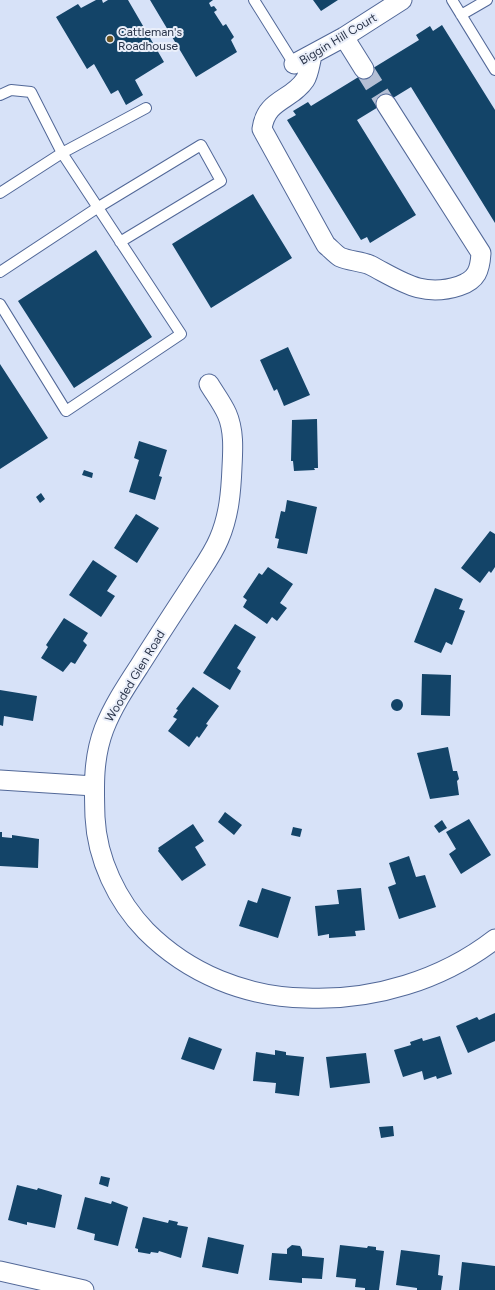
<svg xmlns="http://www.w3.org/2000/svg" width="495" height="1290" font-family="Figtree,sans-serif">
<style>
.building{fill:#134468}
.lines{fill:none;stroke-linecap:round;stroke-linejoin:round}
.minor-tunnel{stroke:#b4bfd5;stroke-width:19;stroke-dasharray:19 10;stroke-linecap:butt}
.service-casing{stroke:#526898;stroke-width:12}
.minor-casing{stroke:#526898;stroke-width:21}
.service{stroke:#fff;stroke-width:10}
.minor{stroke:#fff;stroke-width:19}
.poi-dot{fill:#6a5423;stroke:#eaeffa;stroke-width:1.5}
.labels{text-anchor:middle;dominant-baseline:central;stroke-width:4;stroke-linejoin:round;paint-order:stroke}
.poi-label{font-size:12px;fill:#293348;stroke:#eaeffa;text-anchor:start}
.street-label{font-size:12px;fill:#293348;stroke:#eaeffa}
</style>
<rect width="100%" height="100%" fill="#d7e2f8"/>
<path class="building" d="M96 0H102L103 3 108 0H128L164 62 135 80 143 95 126 105 118 90 111 94 94 64 87 69 56 17 78 4 81 8Z
M150 0H213L209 3 211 7 214 6 217 10 214 12 223 26 226 24 234 37 231 40 237 52 196 77Z
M313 0H338L321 11Z
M442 25 495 110V223L411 87 357 120 416 215 370 243 367 237 361 240 287 120 296 115 293 111 308 102 311 106 419 40 416 35 430 26 433 31Z
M253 194 292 258 211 308 172 244Z
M96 250 152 337 74 388 18 301Z
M288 347 310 395 284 406 277 389 274 391 260 360Z
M0 364 48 438 0 469Z
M317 419 318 468H314L315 470 294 471 293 461H291L292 420Z
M139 441 167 450 159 476 162 477 155 500 129 492 139 460 134 458Z
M84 470 93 473 92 478 82 475Z
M41 493 45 499 40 503 36 497Z
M287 500 317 507 307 554 277 548 279 539 275 538 281 511 285 512Z
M136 514 159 528 137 563 114 548Z
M490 531 495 534V567L491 573 489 571 480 583 461 568Z
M93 560 117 576 107 591 115 596 101 617 69 595Z
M268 567 293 584 280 603 287 608 277 621 272 617 267 624 243 607 247 600 243 597 259 573 262 575Z
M435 588 463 599 459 609 465 611 452 645 446 642 441 653 414 642Z
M64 618 88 633 83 641 87 645 75 664 71 662 63 672 41 658 48 647 46 645Z
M235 624 256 637 237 668 241 671 230 690 203 673Z
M422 674 451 675 450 716 421 715Z
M193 687 219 706 206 724 208 725 199 738 197 736 189 747 168 731 177 719 173 717 178 710 176 709Z
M0 690 37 696 33 721 4 716 3 726 0 725Z
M391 705a6 6 0 1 1 12 0a6 6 0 1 1-12 0Z
M448 747 453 771H457L459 779 457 781 459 795 430 799 417 753Z
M225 812 242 825 234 835 218 822Z
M469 819 491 855 461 874 449 854 456 849 446 832Z
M442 820 447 828 439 833 434 826Z
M193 824 204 841 195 847 206 865 182 881 158 851 159 849 158 848Z
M293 827 302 829 300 837 291 835Z
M0 832H2V837L12 838V835L39 839 38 868 0 866Z
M409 856 416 877 425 875 436 907 399 919 388 887 396 884 389 863Z
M262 888 291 897 278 938 239 926 248 900 257 903Z
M361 888 365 930 355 931 356 936 329 938V934L318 936 315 906 339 904 337 890Z
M495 1013V1041L468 1053 456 1026 477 1017 479 1020Z
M440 1036 452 1074 437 1079 436 1076 424 1080 422 1071 403 1077 394 1050 411 1045 410 1042 422 1038 423 1041Z
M189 1037 222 1049 214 1070 181 1059Z
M275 1050 286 1052V1055L304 1057 299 1096 275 1093 276 1083 253 1081 256 1052 275 1055Z
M366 1053 370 1083 330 1088 326 1057Z
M393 1126 394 1136 381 1138 379 1127Z
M101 1176 110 1178 108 1187 99 1184Z
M17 1185 37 1190 38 1188 62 1195 55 1228 27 1222V1225L8 1220Z
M85 1197 111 1204 112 1201 128 1207 118 1246 94 1240 95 1234 77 1229Z
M143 1217 168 1223 169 1220 178 1222 177 1225 188 1227 181 1258 159 1251 158 1253 151 1252 150 1254 138 1252V1249L135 1248Z
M208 1237 244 1245 238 1274 202 1267Z
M292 1245 300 1246 302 1250V1256L324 1258 322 1279 302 1278V1283L269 1280 272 1253 287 1254V1249Z
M340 1245 367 1248 368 1246 376 1247V1250L384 1251 379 1290H365V1288L355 1287 356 1279 336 1277Z
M401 1250 440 1255 438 1275 443 1276 441 1290H417V1288L396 1285Z
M462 1262 495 1266V1290H459Z"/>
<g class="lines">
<path class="minor-tunnel" d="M364 69 386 104"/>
<g class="service-casing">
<path id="service" d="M254 0 294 64
M452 0 495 70
M461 15 487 0
M0 95 11 90 31 92 62 153 181 334 66 411 0 304
M0 193 62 153 146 108
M0 272 97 208 201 145 221 181 120 242"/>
</g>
<g class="minor-casing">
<path id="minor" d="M344 37 364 69
M312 56C310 63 309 74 305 80 291 101 266 99 262 129L326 245C330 248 335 254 340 257 349 261 360 261 370 265 401 281 422 298 459 286 477 280 480 270 481 253L386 104
M294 64 344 37 402 0
M209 384C215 394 222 403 227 414 234 430 233 449 232 467 231 492 229 516 219 539 212 556 200 571 191 586 174 612 157 638 140 665 127 685 113 706 104 729 93 758 94 786 95 817 97 859 117 901 146 931 189 974 246 997 306 998 373 1001 442 980 495 939
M0 780 94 786
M0 1271 84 1290"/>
</g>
<use href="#service" class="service"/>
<use href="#minor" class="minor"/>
</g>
<circle class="poi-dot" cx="110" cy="39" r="4"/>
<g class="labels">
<g class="poi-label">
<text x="118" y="32">Cattleman's<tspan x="118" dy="14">Roadhouse</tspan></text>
</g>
<g class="street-label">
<text transform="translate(338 39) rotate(-31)">Biggin Hill Court</text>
<text transform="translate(135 676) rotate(-59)">Wooded Glen Road</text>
</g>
</g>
</svg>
